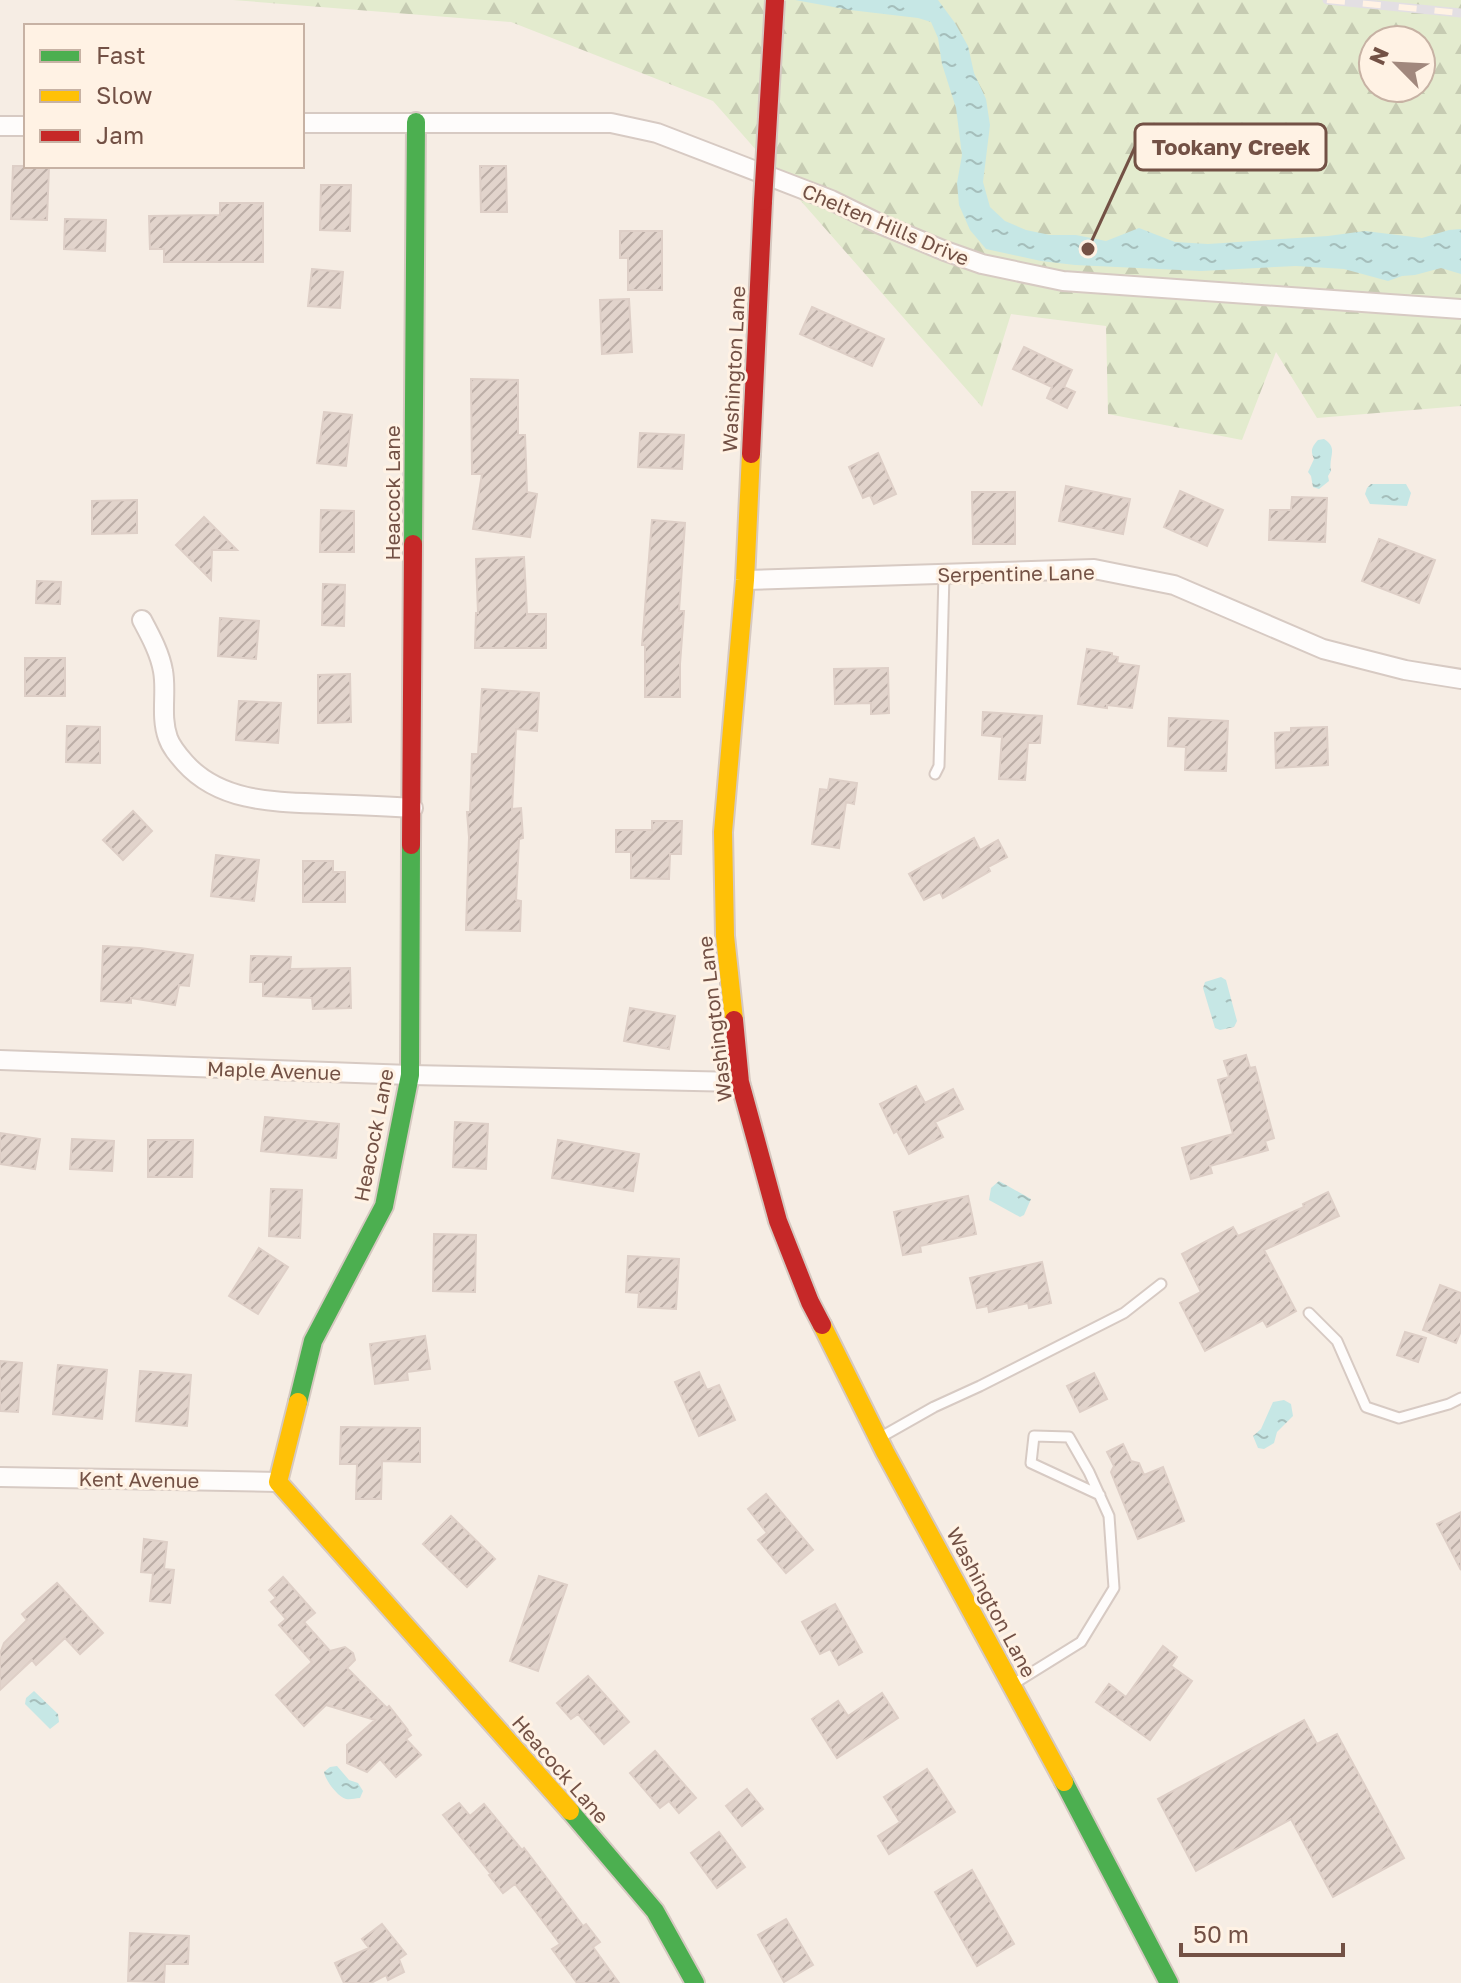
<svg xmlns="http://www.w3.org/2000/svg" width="1461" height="1983" font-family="'Golos Text',sans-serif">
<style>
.forest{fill:url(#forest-firs);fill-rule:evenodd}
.water{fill:url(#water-ripples)}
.building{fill:url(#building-hatch);stroke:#decfc7;stroke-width:2}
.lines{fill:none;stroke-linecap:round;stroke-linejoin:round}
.lane-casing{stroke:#d7cac3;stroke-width:13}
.street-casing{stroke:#d7cac3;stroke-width:22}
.fast-casing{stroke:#d6c9c1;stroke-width:22}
.slow-casing{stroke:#d6c9c1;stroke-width:22}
.jam-casing{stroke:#d6c9c1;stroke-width:22}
.lane{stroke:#fefcfb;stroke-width:9}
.street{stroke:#fefcfb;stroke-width:18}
.fast{stroke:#4caf50;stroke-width:18}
.slow{stroke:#ffc107;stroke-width:18}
.jam{stroke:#c62828;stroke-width:18}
.rail-casing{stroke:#e3dfe3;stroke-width:9}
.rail{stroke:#fff2e4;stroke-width:6;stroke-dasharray:18;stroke-linecap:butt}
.jam-bridge-casing{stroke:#d5c9c2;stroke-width:22;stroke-linecap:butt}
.jam-bridge{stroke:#c62828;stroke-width:18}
.labels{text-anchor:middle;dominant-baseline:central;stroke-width:6;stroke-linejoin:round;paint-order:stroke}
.street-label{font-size:20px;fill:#735145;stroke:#fff2e4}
.leader{fill:none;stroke:#735145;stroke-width:3}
.callout-dot{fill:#735145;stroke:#fff2e4;stroke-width:3}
.callout{fill:#fff2e4;stroke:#735145;stroke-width:3}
.callout-label{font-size:22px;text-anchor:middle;font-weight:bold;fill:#735145}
</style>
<defs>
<pattern id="forest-firs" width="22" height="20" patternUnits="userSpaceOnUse" patternTransform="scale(2)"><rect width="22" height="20" fill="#e3ebce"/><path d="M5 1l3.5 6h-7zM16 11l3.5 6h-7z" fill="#c6cbb2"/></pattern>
<pattern id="water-ripples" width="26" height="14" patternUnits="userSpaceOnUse" patternTransform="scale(2)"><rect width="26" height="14" fill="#c6e7e5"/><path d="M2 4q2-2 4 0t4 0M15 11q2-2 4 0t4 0" fill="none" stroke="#a5bebb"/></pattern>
<pattern id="building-hatch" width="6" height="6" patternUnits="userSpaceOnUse" patternTransform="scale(2)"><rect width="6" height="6" fill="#e2d4cc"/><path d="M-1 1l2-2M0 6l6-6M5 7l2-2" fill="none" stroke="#bcaea7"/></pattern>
</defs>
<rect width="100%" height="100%" fill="#f6ede4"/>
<path class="forest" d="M233 0H1461V406L1317 418 1276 352 1242 440 1108 414 1106 326 1011 314 982 407 713 101 511 22ZM1373 40H1421V88H1373Z"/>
<path class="water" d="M795 0H938L955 23 968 46 974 73 986 99 990 125 983 182 990 207 1005 221 1026 230 1050 235H1076L1106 241 1139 228 1175 242 1208 244 1328 236 1365 231 1422 238 1449 230 1461 229V274L1441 268 1415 275 1402 276 1388 281 1344 269 1296 266 1201 271 1075 265 1041 261 986 249 970 230 959 205 957 183 962 155 956 108 942 64 938 38 931 22 918 18 850 10Z
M1324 439C1339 448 1328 457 1331 471L1328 476 1329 481 1319 489 1313 487 1311 476 1308 472 1314 459C1310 450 1312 447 1318 440Z
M1371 484H1406L1411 493 1407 506 1370 504 1365 494 1367 488Z
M1221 977 1226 980 1237 1021 1234 1027 1220 1030 1215 1028 1203 988 1205 982Z
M999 1181 1031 1199 1024 1215 1020 1217 989 1200 991 1188Z
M1284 1400 1291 1404 1293 1416 1277 1432 1274 1443 1264 1449 1258 1448 1253 1436 1261 1429 1273 1402Z
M34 1691 58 1714 59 1722 50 1729 25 1704 26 1698Z
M337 1766 349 1780 358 1783 363 1791 360 1798C355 1798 351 1800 346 1799 338 1797 325 1780 324 1772L330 1767Z"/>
<path class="building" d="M13 166H49L47 220 11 219Z
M480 166H506L507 212H481Z
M321 185H351L350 231 320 230Z
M220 203H263V262H164V249H150L149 216 220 215Z
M65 219 106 220 105 251 64 249Z
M620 231H662V290H628V258H620Z
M312 269 343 272 340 308 308 306Z
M629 299 632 352 602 354 600 300Z
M812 307 884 339 872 366 800 334Z
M1024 347 1072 370 1064 387 1075 392 1067 408 1047 398 1052 387 1013 369Z
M471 379 518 380V435H525L527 492 537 494 530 537 473 529 482 474H472Z
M324 412 352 415 346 466 317 463Z
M640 433 684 435 682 469 638 467Z
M878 453 896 494 874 504 870 495 863 498 849 467Z
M1066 486 1130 499 1123 534 1059 521Z
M1180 491 1223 510 1207 546 1164 527Z
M972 492H1015V544H973Z
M1292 497 1327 498 1325 542 1269 540 1270 510H1291Z
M137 500V533L92 534V501Z
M321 510 354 511V552H320Z
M204 517 237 550H212L211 580 176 545Z
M652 520 685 523 679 611H684L680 664V697H645V645H642Z
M1379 539 1435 560 1419 603 1362 581Z
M524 557 527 614H546V648H475L476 613H478L476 559Z
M37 581 61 582 60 604 36 603Z
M323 584 345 585 344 626 322 625Z
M220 618 259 621 256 659 218 656Z
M1087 649 1112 653V656L1118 657 1117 663 1139 666 1132 708 1107 705V708L1078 704Z
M25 658H65V696H25Z
M888 668 889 713 871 714V703L835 704 834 669Z
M350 674 351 722 318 723V675Z
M482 689 539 693 537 731 516 729 512 809 521 808 523 838 519 839 516 900 521 901 520 931 466 930 469 837 467 812H470L472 754H478Z
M239 701 281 703 278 743 236 740Z
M983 712 1042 716 1040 743H1028L1025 780 999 779 1002 737 982 735Z
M1169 718 1228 721 1226 771 1185 770 1186 747 1168 746Z
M67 726 100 727V763L66 762Z
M1327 727 1328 765 1276 768 1275 733 1291 732V728Z
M830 779 857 783 854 804 846 802 839 848 812 844 820 789 828 790Z
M133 811 152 831 123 860 103 840Z
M652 821H682L681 854H670L669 879 631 878V852H616V830H652Z
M974 838 980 850 998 840 1007 857 988 867 990 871 943 898 940 892 924 900 909 874Z
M216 855 259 860 254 901 211 896Z
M303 861H333V872H345V902H303Z
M103 946 140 948 193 955 189 986 179 985 175 1005 131 998V1003L101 1001Z
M251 956 291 957 290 969 350 968 351 1008 313 1009 312 998 263 996V982H250Z
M630 1008 675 1016 669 1049 624 1041Z
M1246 1055 1250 1068 1255 1067 1274 1138 1265 1141 1268 1150 1210 1166 1212 1173 1191 1179 1182 1148 1233 1134 1218 1080 1229 1077 1224 1061Z
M916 1086 925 1103 953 1089 963 1109 935 1122 943 1137 909 1154 897 1131 894 1133 880 1104Z
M265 1117 339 1124 336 1158 261 1151Z
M455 1122 488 1124 486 1169 453 1167Z
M0 1133 40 1139 35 1169 0 1164Z
M72 1139 114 1141 112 1171 70 1169Z
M148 1140H193L192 1177H148Z
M558 1140 639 1154 633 1191 552 1178Z
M271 1189 302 1190 300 1238 269 1236Z
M1328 1192 1339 1216 1264 1250 1296 1311 1267 1327 1263 1320 1205 1351 1180 1303 1201 1292 1182 1254 1233 1227 1238 1236 1304 1207 1303 1204Z
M968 1196 976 1234 920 1246 921 1252 903 1255 894 1212Z
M434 1234 476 1235 475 1292 433 1291Z
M259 1248 288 1267 258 1314 229 1296Z
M628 1256 679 1259 676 1309 638 1307 639 1293 626 1292Z
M1042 1262 1051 1303 1029 1308 1028 1303 989 1312 988 1306 977 1308 970 1278Z
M1440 1285 1461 1293V1331L1456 1343 1423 1330Z
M1405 1332 1426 1338 1418 1362 1397 1355Z
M425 1336 430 1369 407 1372 408 1380 375 1384 370 1344Z
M0 1361 22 1363 18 1412 0 1411Z
M58 1365 107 1370 102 1419 53 1414Z
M140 1371 191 1375 187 1426 136 1421Z
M699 1372 707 1390 719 1385 735 1420 699 1436 675 1382Z
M1094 1373 1107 1399 1080 1412 1067 1386Z
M341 1427 420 1428V1462L382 1461 381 1499H356L357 1464H340Z
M1123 1444 1131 1461 1139 1463 1144 1475 1163 1467 1184 1521 1138 1539 1111 1472 1114 1466 1107 1452Z
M766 1494 813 1550 786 1573 758 1540 767 1533 748 1509Z
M1461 1512V1570L1437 1524Z
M451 1516 495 1559 467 1587 423 1544Z
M144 1539 167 1542 164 1569 174 1570 170 1603 150 1601 153 1573 141 1572Z
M539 1576 567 1585 538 1671 510 1661Z
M283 1577 315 1613 304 1622 330 1651 345 1647 353 1653 355 1660 347 1668 387 1708 389 1706 408 1730 406 1729 411 1735 406 1739 421 1755 396 1777 380 1759 367 1772 347 1763V1745L375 1720 326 1705 304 1726 276 1695 312 1662 279 1625 286 1619 271 1602 276 1598 269 1590Z
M57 1583 103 1633 80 1654 65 1638 36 1665 32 1660 0 1690V1654L4 1643 27 1620 22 1614Z
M835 1604 862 1652 839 1665 830 1649 820 1654 802 1622Z
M1163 1646 1177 1657 1171 1666 1192 1681 1150 1740 1096 1702 1109 1684 1126 1697Z
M588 1676 629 1722 604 1744 578 1714 571 1719 557 1703Z
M882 1693 898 1718 837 1758 812 1719 838 1701 848 1716Z
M1304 1720 1317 1744 1337 1734 1404 1858 1333 1897 1291 1819 1196 1871 1158 1799Z
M655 1751 696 1798 679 1813 669 1801 660 1808 630 1773Z
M927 1769 955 1812 889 1854 878 1836 900 1822 884 1797Z
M747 1789 763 1809 742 1826 726 1806Z
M459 1803 470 1816 484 1804 522 1850 524 1848 583 1926 586 1924 600 1942 593 1947 619 1983H577L552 1949 560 1944 515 1884 503 1893 489 1875 491 1874 443 1815Z
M719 1832 745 1867 717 1888 691 1853Z
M972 1870 1014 1944 977 1966 935 1892Z
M786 1919 813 1965 784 1982 758 1935Z
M382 1924 406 1954 399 1959 404 1972 388 1980 386 1975 371 1983H344L335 1963 369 1948 362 1939Z
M130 1933 189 1936 188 1964H165L164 1982 128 1981Z"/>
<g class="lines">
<g class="lane-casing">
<path id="lane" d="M935 774 939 766 944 574
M1309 1313 1337 1341 1366 1407 1399 1418 1449 1404 1461 1398
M881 1437 934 1407 980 1386 1124 1313 1161 1284
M1015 1683 1081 1642 1114 1588 1109 1516 1089 1472 1069 1437 1034 1436 1031 1463 1100 1495"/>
</g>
<g class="street-casing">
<path id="street" d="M302 123H611L657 133 831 200 880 224 945 251 982 264 1063 281 1461 309
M0 126H26
M745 580 1094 569 1174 585 1323 649 1405 670 1461 679
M142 620C150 635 160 653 163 671 167 692 160 716 168 738 171 747 178 755 185 763 221 803 277 802 327 804 356 805 384 806 413 808
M0 1060 410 1075 740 1082
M0 1477 278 1482"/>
</g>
<g class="fast-casing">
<path id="fast" d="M413 544 416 122
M298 1402 313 1341 384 1206 410 1075 411 845
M1064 1782 1169 1983
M570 1811 655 1911 695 1983"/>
</g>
<g class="slow-casing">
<path id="slow" d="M734 1020 725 936 723 832 745 580 751 454
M822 1325 885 1452 1064 1782
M298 1402 278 1482 570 1811"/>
</g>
<g class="jam-casing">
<path id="jam" d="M751 454 763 201
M411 845 413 544
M734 1020 740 1082 778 1221 810 1302 822 1325"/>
</g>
<use href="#lane" class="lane"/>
<use href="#street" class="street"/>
<use href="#fast" class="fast"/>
<use href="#slow" class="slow"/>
<use href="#jam" class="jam"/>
<g class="rail-casing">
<path id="rail" d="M1327 0 1461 13"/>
</g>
<use href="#rail" class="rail"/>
<g class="jam-bridge-casing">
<path id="jam-bridge" d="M763 201 775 0"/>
</g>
<use href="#jam-bridge" class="jam-bridge"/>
</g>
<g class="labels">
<g class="street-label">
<text transform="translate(886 224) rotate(23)">Chelten Hills Drive</text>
<text transform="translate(733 369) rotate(-87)">Washington Lane</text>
<text transform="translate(392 493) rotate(-90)">Heacock Lane</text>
<text transform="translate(1016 573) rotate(-1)">Serpentine Lane</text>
<text transform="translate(714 1019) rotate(-97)">Washington Lane</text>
<text transform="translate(274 1070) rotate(2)">Maple Avenue</text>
<text transform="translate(373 1135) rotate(-79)">Heacock Lane</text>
<text transform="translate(139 1479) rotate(1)">Kent Avenue</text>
<text transform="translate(992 1602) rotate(62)">Washington Lane</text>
<text transform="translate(561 1769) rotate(49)">Heacock Lane</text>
</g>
</g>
<path class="leader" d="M1088 249L1135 147"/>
<circle class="callout-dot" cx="1088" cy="249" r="8"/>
<rect class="callout" x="1135" y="124" width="191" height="46" rx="8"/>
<g class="callout-label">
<text x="1231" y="155">Tookany Creek</text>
</g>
<rect x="24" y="24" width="280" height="144" fill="#fff2e4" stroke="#c7b2a4" stroke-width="2"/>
<rect x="40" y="50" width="40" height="12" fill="#4caf50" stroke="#c7b2a4" stroke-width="2"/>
<text x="96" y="64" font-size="24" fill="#735145">Fast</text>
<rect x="40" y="90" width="40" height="12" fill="#ffc107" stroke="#c7b2a4" stroke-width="2"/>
<text x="96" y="104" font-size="24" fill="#735145">Slow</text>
<rect x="40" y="130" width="40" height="12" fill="#c62828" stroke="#c7b2a4" stroke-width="2"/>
<text x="96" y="144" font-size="24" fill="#735145">Jam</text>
<g transform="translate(1397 64) rotate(294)"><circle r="38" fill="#fff2e4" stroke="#c7b2a4" stroke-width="2"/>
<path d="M0-6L14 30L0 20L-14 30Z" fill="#a1887d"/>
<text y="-12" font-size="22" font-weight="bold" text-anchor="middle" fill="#735145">N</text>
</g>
<path d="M1181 1943v12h162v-12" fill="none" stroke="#735145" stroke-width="4"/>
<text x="1193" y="1943" font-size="24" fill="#735145" stroke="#fff2e4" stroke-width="6" paint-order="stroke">50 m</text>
</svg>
